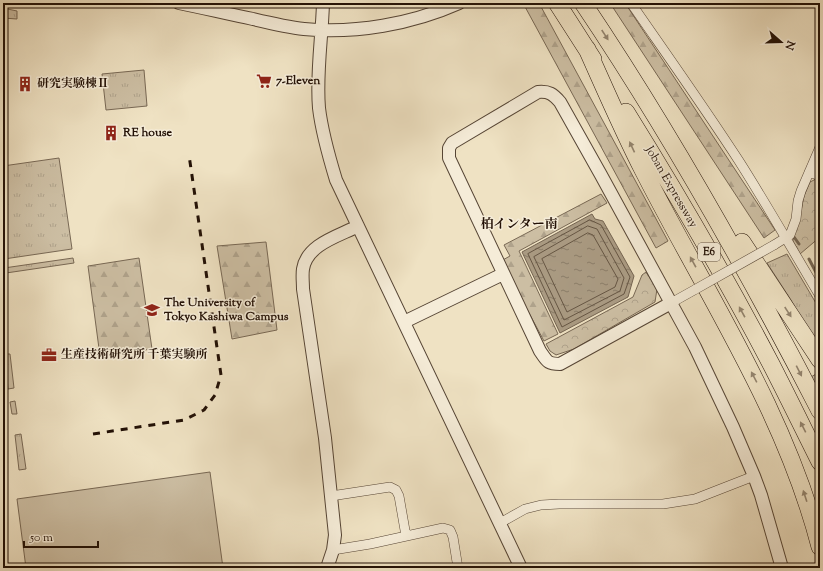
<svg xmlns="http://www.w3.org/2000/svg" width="823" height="571" font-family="'Sorts Mill Goudy','Noto Serif JP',serif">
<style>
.grass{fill:url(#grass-tufts);stroke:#786854}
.forest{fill:url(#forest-firs);stroke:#786854}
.park{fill:url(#park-crowns);stroke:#786854}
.pitch{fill:#ccbea3;stroke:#786854}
.water{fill:url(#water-ripples);stroke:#746451}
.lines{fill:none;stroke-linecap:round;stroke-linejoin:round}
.shore{stroke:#665644;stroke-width:1}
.stream{stroke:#746451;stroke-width:3}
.minor-casing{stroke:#564535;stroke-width:10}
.tertiary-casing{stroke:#564535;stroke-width:14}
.motorway-casing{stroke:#231106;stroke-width:18}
.minor{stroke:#f5ecd8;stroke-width:9}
.tertiary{stroke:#f5ecd8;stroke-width:12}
.motorway{stroke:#efe2c3;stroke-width:17}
.rail{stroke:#231106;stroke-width:3;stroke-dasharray:7 7;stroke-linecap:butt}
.minor-bridge-casing{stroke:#564535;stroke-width:10;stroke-linecap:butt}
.minor-bridge{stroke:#f5ecd8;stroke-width:9}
.oneway{fill:#93846e}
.labels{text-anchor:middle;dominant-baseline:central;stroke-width:3;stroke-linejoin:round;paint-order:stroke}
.shield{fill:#f5ecd8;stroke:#625345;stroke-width:1}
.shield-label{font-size:11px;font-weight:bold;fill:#231106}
.poi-label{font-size:12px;font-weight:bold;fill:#231106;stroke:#f5ecd8;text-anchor:start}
.street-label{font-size:12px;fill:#231106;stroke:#f5ecd8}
.neighbourhood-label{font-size:13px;font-weight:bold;fill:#231106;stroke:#f5ecd8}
</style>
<defs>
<pattern id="grass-tufts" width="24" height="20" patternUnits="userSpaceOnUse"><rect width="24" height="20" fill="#ccbea3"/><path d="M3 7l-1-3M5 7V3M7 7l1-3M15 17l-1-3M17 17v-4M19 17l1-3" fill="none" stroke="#afa28b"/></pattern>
<pattern id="forest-firs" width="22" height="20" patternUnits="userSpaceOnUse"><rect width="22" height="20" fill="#ccbea3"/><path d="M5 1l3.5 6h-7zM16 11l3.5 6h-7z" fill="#afa28b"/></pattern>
<pattern id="park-crowns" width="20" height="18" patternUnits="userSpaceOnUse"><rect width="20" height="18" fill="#ccbea3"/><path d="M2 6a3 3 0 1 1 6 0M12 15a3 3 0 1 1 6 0" fill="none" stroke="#afa28b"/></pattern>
<pattern id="water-ripples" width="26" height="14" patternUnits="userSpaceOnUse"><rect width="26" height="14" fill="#aa9b83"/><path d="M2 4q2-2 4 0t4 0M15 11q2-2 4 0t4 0" fill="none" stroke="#8a7d69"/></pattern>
</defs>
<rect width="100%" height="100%" fill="#efe2c3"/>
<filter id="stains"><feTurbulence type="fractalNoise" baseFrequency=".005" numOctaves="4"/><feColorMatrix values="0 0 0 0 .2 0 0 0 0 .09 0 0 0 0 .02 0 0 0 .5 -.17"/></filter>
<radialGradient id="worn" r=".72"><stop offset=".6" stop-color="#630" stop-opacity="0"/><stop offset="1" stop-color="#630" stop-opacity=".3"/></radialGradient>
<path class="grass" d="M3 8 17 11V19L3 18Z
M144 70 147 106 106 110 102 74Z
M59 158 72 249 4 259 3 250V166Z
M787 254 820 310V355L791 300 767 263Z
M73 258 74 263 6 273 4 268Z
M4 354H10L14 388 8 389Z
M816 374 820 379V396L811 377Z
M15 401 17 414H12L10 402Z
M21 434 26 469 19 470 15 435Z"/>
<path class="forest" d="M523 3H539L668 241 656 248Z
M610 3H625L775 230 764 238Z
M601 194 607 203 519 251 558 334 544 341 501 261 510 256 504 245Z
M266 242 277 330 232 339 217 246Z
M139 258 152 349 100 356 88 266Z"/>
<path class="park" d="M816 179 820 181V237L800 254 793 241 794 233 799 221 804 196 810 182Z
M646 272 657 289 655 302 574 349 556 355 550 351 546 344 633 297 642 275Z"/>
<path class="pitch" d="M210 472 223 568H26L17 499Z"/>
<path class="water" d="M592 214 595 219 603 221 634 276 628 297 560 333 522 252Z"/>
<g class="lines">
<path class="shore" d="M590 220 601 225 630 277 624 294 562 327 528 254Z
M588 226 597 229 624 278 620 291 564 320 534 257Z
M588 233 593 235 618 279 615 287 567 312 542 259Z"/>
<path class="stream" d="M794 237 799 244
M809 259 820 280"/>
<g class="minor-casing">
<path id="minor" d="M631 3C667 55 704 107 739 161 767 205 793 251 820 296
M809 172 820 176
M774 245 790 235 796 219 798 201 801 191 820 147
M671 303 696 289
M331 496 390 487 396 490 399 496 406 536
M500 523 525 509 541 505 559 504H663L695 499 754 476
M333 550 370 544 443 528 450 530 453 537 458 568"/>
</g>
<g class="tertiary-casing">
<path id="tertiary" d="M179 3C204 8 228 14 253 19 270 23 287 27 304 29 355 34 412 24 459 3
M323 3C322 38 316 74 319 108 322 133 329 157 336 180L521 568
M671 303 560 364C547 364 547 361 540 351L449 158V148L452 143 538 92C549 91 553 94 560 102L601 175 695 347 733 427 754 476 761 495 782 568
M404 322 503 274
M327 568 333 550 335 535 325 438 303 289C303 282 302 275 303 269 307 244 339 236 358 226"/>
</g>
<g class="motorway-casing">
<path id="motorway" d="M557 3 593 59
M583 3C671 134 748 271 820 411
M587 49C605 89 623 131 643 170 706 294 785 411 820 547
M626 112C677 194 726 278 771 364 788 397 804 430 820 462
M742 242 820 360"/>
</g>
<use href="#minor" class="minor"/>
<use href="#tertiary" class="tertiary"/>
<use href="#motorway" class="motorway"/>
<path class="rail" d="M93 434 184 420 204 410 215 395 221 375 189 155"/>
<g class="minor-bridge-casing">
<path id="minor-bridge" d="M696 289 774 245"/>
</g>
<use href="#minor-bridge" class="minor-bridge"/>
</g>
<defs><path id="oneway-solid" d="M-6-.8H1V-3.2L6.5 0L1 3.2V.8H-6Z"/></defs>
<g class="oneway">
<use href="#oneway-solid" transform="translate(605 35) rotate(57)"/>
<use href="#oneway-solid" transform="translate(632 147) rotate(-115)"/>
<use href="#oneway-solid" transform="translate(693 262) rotate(-119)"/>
<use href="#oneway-solid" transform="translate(742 312) rotate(-119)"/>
<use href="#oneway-solid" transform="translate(788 312) rotate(57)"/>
<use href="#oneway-solid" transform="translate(799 371) rotate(63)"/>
<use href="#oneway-solid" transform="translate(754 377) rotate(-118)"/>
<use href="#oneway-solid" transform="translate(803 427) rotate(-117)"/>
<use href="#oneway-solid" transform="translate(805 496) rotate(-108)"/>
</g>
<defs>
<g id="supermarket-bare" transform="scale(1.2)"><path d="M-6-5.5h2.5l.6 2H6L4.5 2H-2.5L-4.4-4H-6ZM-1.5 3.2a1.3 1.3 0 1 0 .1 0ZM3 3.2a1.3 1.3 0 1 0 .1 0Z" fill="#8f2418" stroke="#f5ecd8" stroke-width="2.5" paint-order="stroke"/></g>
<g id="building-bare" transform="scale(1.2)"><path d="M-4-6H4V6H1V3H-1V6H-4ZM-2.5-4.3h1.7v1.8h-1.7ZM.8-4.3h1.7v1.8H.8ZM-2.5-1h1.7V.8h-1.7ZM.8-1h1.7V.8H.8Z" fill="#8f2418" stroke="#f5ecd8" stroke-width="2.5" paint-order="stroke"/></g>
<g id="university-bare" transform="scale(1.2)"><path d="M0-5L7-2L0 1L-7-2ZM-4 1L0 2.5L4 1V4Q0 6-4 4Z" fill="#8f2418" stroke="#f5ecd8" stroke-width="2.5" paint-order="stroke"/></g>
<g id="office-bare" transform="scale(1.2)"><path d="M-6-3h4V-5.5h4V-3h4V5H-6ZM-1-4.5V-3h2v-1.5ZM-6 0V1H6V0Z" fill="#8f2418" stroke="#f5ecd8" stroke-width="2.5" paint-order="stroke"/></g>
</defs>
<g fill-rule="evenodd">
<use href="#supermarket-bare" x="264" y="81"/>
<use href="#building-bare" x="25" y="84"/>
<use href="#building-bare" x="111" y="133"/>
<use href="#university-bare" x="152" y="310"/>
<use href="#office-bare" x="49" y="355"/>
</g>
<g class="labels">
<rect class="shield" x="698" y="243" width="22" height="18" rx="3"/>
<g class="shield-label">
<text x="709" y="252">E6</text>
</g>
<g class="poi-label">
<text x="276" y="81">7-Eleven</text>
<text x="37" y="84">研究実験棟Ⅱ</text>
<text x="123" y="133">RE house</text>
<text x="164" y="303">The University of<tspan x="164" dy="14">Tokyo Kashiwa Campus</tspan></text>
<text x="61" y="355">生産技術研究所 千葉実験所</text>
</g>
<g class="street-label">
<text transform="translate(671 187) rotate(60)">Joban Expressway</text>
</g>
<g class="neighbourhood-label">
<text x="519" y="225">柏インター南</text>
</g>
</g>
<rect width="823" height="571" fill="none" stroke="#efe2c3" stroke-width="16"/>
<rect x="4" y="4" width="815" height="563" fill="none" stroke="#231106" stroke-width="2"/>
<rect x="8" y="8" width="807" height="555" fill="none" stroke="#231106"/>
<g transform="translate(781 42) rotate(110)" stroke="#f5ecd8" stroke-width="3" paint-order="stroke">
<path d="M0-3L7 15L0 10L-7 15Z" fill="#231106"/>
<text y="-6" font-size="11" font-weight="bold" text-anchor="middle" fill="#231106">N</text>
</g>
<path d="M24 541v6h74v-6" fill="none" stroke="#231106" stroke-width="2"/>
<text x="30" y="541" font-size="12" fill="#231106" stroke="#f5ecd8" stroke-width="3" paint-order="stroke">50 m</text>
<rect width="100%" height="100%" filter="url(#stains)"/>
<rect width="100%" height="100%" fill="url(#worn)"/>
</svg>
